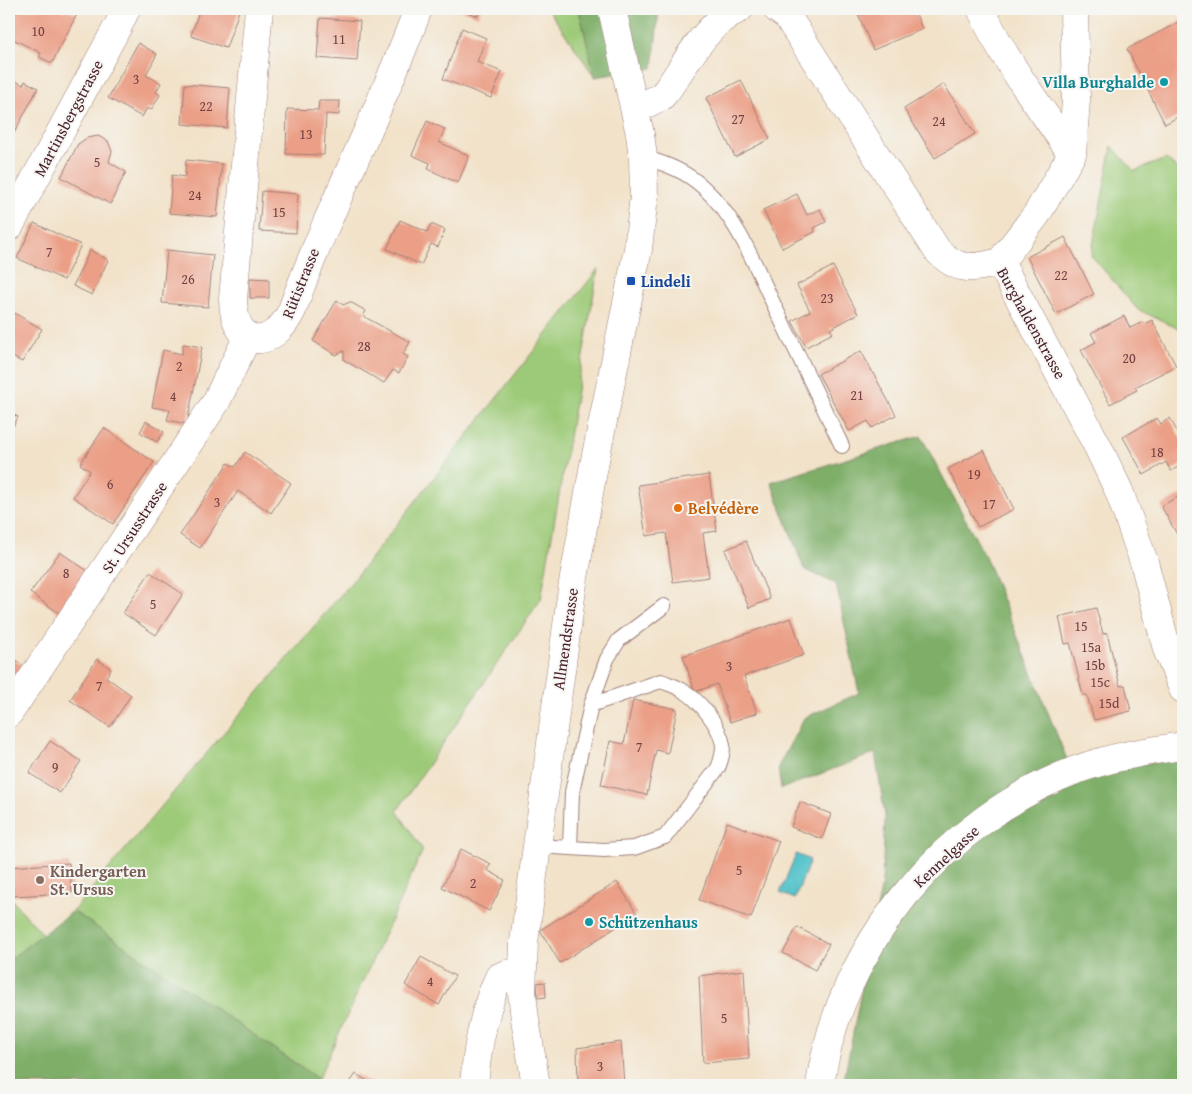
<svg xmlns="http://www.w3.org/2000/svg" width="1192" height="1094" font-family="'Gentium Book Plus',serif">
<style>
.green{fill:#9dca78;stroke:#747452}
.forest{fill:#7eae68;stroke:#64664a}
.water{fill:#55c3cb;stroke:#50717b}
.building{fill:#eb9f86}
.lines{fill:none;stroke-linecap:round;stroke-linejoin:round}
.lane-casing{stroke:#9e807a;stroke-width:16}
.street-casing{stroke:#9e807a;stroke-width:29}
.lane{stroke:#fff;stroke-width:14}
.street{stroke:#fff;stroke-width:28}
.culture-dot{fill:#0f9aa8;stroke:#f6f6f2;stroke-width:2}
.transit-dot{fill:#1a4fb4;stroke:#f6f6f2;stroke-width:2}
.food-dot{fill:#e8710a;stroke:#f6f6f2;stroke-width:2}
.education-dot{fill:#8d6e63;stroke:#f6f6f2;stroke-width:2}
.labels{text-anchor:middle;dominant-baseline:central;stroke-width:4;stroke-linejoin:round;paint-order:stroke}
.number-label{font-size:14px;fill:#723f42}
.culture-label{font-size:16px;font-weight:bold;fill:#0d838f;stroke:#f6f6f2;text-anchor:end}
.street-label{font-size:16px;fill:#4a1f2b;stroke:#f6f6f2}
.transit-label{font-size:16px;font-weight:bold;fill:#164399;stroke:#f6f6f2;text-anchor:start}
.food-label{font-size:16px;font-weight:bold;fill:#c56008;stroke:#f6f6f2;text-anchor:start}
.education-label{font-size:16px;font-weight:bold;fill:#785e54;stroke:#f6f6f2;text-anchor:start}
</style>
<rect width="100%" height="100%" fill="#f6f6f2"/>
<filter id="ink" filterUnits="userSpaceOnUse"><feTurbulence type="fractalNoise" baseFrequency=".02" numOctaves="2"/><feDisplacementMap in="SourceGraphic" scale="10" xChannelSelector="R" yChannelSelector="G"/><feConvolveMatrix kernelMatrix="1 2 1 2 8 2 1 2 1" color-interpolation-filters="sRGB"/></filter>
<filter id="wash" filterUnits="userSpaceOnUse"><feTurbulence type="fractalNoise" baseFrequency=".0096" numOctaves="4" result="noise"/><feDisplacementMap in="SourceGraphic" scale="20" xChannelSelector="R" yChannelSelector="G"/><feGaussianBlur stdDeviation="1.12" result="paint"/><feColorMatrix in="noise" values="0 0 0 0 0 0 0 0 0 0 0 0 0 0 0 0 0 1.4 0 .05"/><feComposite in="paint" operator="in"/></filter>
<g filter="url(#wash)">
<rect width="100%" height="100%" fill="#f2e2c9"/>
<path class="green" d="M548 9H579L595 77Z
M1112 146 1134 171 1166 159 1183 174V331L1137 309 1091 255Z
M598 269 541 599 397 811 423 850 318 1079 73 911 355 578Z
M9 897 43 934 9 960Z"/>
<path class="forest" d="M579 9H659L653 68 595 77Z
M921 436 985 556 1076 782 1141 764 1183 758V1085H843L882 883 885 816 875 753 781 789 778 767 804 718 859 693 836 584 804 569 771 482Z
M73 911 318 1079 314 1085H9V960Z"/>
<path class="water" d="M796 854 810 860 795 899 780 893Z"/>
<g id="blocks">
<path class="building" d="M17 9H59L64 11 66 9 77 14 52 63 39 57 41 53 9 37V26Z
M193 9H232L239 11 226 48 191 36 199 11Z
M458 9H481L478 16Z
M856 9H914L922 29 873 50Z
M320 18 360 21 357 61 317 58Z
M1183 20V114L1165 124 1127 49Z
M462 28 486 38 477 62 502 72 491 98 443 79Z
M138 43 157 54 146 75 161 83 156 92 160 95 151 110 147 108 142 117 108 98Z
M9 77 23 85 25 81 38 88 12 137 9 135Z
M741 80 770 139 735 157 706 98Z
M185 84 230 88 227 128 182 124Z
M944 84 975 134 935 158 904 109Z
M319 101H340L339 115 326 114 324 155 286 154 287 109 318 110Z
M427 121 445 129 439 142 469 156 458 183 428 169 430 163 412 155Z
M98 136 108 141 112 151 109 162 126 172 110 204 61 177 78 144 87 138Z
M186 160 222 164 217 217 169 213 172 175 185 177Z
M262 191 298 194 296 233 259 231Z
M797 194 807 215 820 209 826 222 814 228 815 232 782 248 763 210Z
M400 220 427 232 431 224 445 230 438 247 431 244 421 265 387 249Z
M34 223 81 245 64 280 17 258Z
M1065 237 1094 294 1056 314 1027 257Z
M90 250 108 260 92 295 73 286Z
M167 250 213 255 208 307 162 303Z
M833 266 858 314 830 329 833 333 806 347 792 321 810 311 797 285Z
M250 278 269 279V298H250Z
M337 300 343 305 350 302 366 311 363 316 410 342 403 354 408 357 399 373 393 370 384 383 344 360V351L336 355 313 341Z
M9 310 42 329 22 362 9 355Z
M1124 316 1130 328 1143 322 1144 324 1152 320 1176 366 1135 387 1137 390 1110 404 1081 350 1096 342 1091 333Z
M183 344 202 347 187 424 167 420 170 410 152 407 163 350 182 354Z
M861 351 896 415 872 428 868 421 849 431 818 374Z
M9 412 18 417 9 434Z
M1157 418 1161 424 1170 418 1183 443V464L1171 471 1166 462 1144 475 1123 437Z
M146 421 164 432 157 442 140 432Z
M104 428 154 462 113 524 73 497 90 471 80 464Z
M984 450 1014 509 978 527 948 469Z
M245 452 291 483 271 513 238 491 200 548 180 535 228 463 235 467Z
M709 475 717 531 703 533 709 577 673 582 666 533 646 536 638 485Z
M1183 494V545L1161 506Z
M746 541 770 599 749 608 725 550Z
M60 552 89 572 59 613 30 593Z
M150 572 183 594 156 635 123 613Z
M1096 608 1103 634 1107 633 1120 686 1125 685 1131 711 1094 720 1087 695H1083L1070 643 1065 644 1059 617Z
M791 618 804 655 744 676 757 713 730 722 717 684 695 692 683 656Z
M9 655 25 667 9 689Z
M97 659 111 669 106 677 131 695 110 727 70 700Z
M633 700 677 709 668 753 656 750 647 795 601 785 610 741 624 744Z
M50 741 81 761 60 793 29 773Z
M800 802 831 814 822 839 791 827Z
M727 822 779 841 751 918 699 900Z
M461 849 491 864 487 870 505 880 489 911 442 887Z
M69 863 72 893 11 896 9 867Z
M617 882 637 914 560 963 540 930Z
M797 927 829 944 815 970 783 953Z
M421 957 455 976 439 1005 405 985Z
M744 970 749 1059 703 1063 699 976Z
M545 982 546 997 538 998 537 983Z
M621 1042 624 1085H578L577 1048Z
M356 1074 374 1085H348Z"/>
</g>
</g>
<g filter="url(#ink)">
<use href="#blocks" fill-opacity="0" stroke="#9e807a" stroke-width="1"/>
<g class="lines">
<g class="lane-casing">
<path id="lane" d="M643 157C666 164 686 171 704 188 737 218 755 265 774 305 797 352 819 399 842 446
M538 846 570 848 572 792 591 705 607 659 619 640 664 606
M570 848 604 850 634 848 665 837 718 768C721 761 723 753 723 745 720 726 699 699 682 690 676 686 668 684 661 681L591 705"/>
</g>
<g class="street-casing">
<path id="street" d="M259 9 233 299C234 349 272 352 292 310 329 207 381 111 418 9
M777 9 787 16 937 250C958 272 972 269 1000 262L1098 447 1119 491 1144 562 1167 649 1183 689
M981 9C1004 61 1040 107 1072 154
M635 109 661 97 667 90C686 63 707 22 739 9
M9 227 119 24 126 9
M1000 262 1037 214 1072 154 1076 100 1074 9
M9 713 216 402 248 336
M474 1085C477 1048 483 1011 499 977L507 974 522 972
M536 1085 525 1019 522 993 524 942 572 589 594 465 638 249 644 196 643 157 640 134 612 9
M820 1085C839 946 945 819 1076 770 1111 757 1147 751 1183 746"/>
</g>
<use href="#lane" class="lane"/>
<use href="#street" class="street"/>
</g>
</g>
<g class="culture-dot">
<circle cx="1164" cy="82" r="5"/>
<circle cx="589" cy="922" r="5"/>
</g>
<rect class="transit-dot" x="626" y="276" width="10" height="10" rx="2.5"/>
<circle class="food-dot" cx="678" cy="508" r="5"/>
<circle class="education-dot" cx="40" cy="880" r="5"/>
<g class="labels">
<g class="number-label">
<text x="38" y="31">10</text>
<text x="339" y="39">11</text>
<text x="136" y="79">3</text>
<text x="206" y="106">22</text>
<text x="738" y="119">27</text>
<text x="939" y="121">24</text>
<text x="306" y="134">13</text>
<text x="97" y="162">5</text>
<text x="195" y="195">24</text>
<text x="279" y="212">15</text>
<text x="49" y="252">7</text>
<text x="1061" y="275">22</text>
<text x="188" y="279">26</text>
<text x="827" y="298">23</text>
<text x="364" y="346">28</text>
<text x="1129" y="358">20</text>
<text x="179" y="366">2</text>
<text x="857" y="395">21</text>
<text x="173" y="396">4</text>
<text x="1157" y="452">18</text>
<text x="974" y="474">19</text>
<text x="110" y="484">6</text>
<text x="217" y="502">3</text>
<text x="989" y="504">17</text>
<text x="66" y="573">8</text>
<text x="153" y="604">5</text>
<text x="1081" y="626">15</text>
<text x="1091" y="647">15a</text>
<text x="1095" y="665">15b</text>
<text x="729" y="666">3</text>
<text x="1100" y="682">15c</text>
<text x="99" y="686">7</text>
<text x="1109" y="703">15d</text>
<text x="639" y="747">7</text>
<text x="55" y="767">9</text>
<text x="739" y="870">5</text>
<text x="473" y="883">2</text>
<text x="430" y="981">4</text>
<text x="724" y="1018">5</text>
<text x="600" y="1066">3</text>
</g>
<g class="culture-label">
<text x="1154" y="82">Villa Burghalde</text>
<text x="599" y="922" text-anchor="start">Schützenhaus</text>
</g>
<g class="street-label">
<text transform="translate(68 118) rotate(-62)">Martinsbergstrasse</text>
<text transform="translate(300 283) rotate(-68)">Rütistrasse</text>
<text transform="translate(1032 323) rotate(61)">Burghaldenstrasse</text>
<text transform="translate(134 527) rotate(-57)">St. Ursusstrasse</text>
<text transform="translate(565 639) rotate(-82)">Allmendstrasse</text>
<text transform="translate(946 856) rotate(-43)">Kennelgasse</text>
</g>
<g class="transit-label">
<text x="641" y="281">Lindeli</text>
</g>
<g class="food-label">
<text x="688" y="508">Belvédère</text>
</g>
<g class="education-label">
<text x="50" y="871">Kindergarten<tspan x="50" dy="18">St. Ursus</tspan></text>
</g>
</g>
<rect width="1192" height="1094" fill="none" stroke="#f6f6f2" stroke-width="30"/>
</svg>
